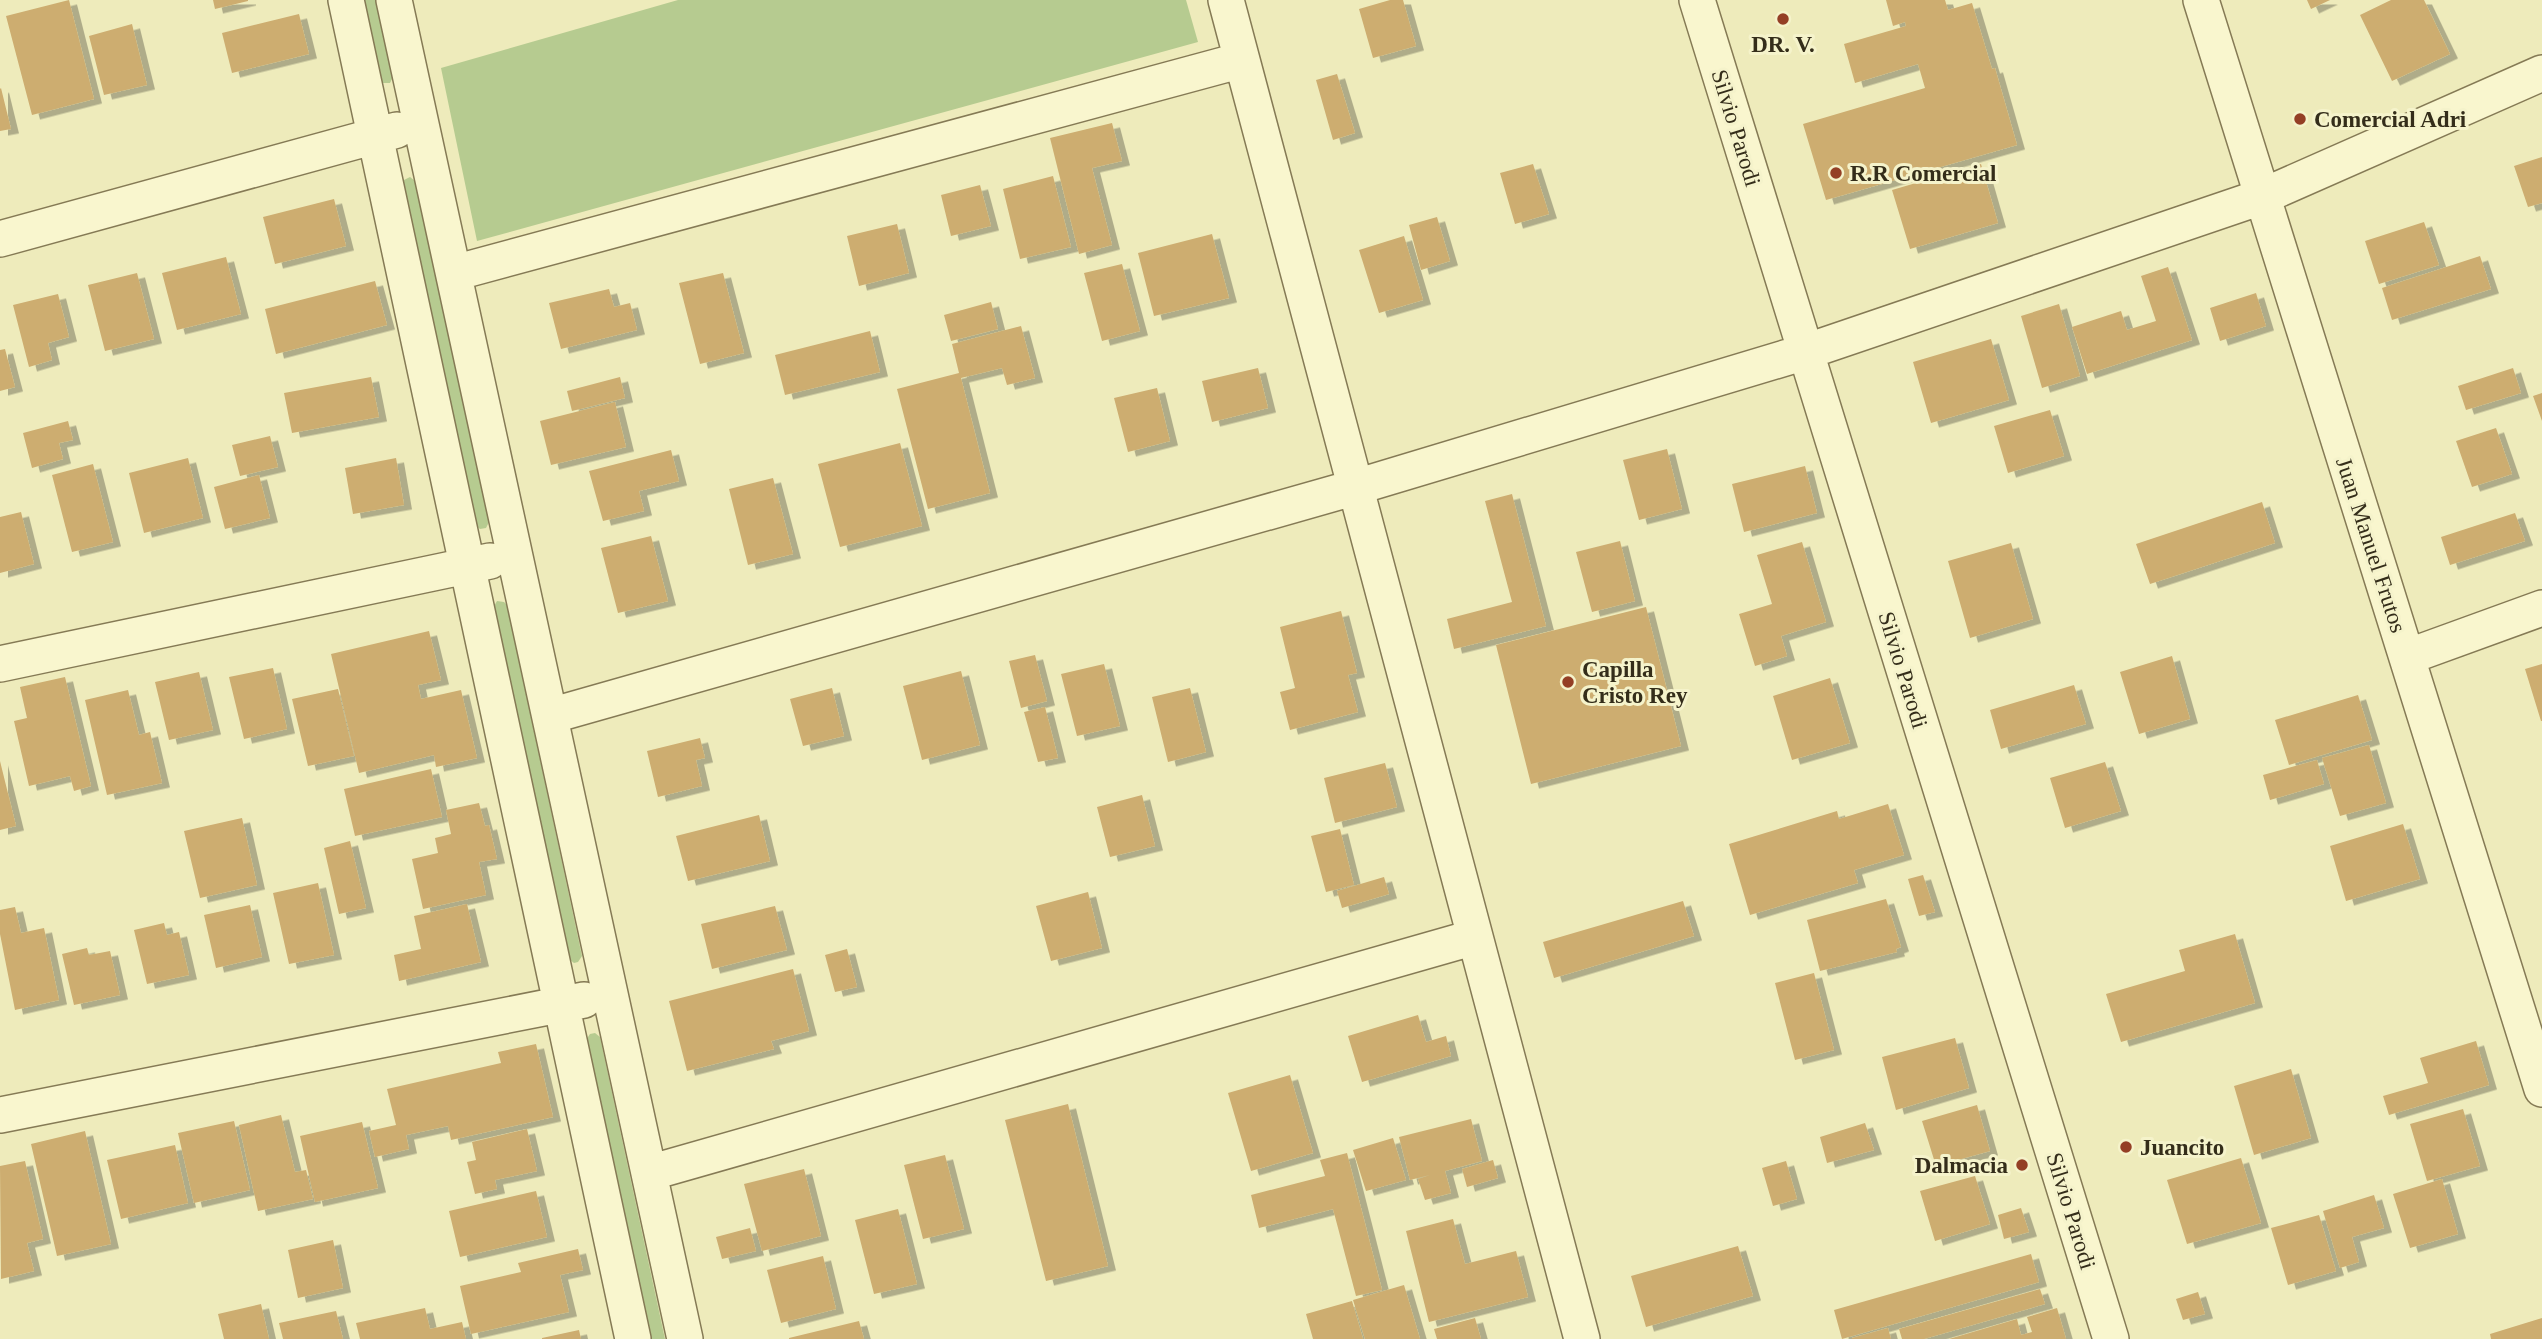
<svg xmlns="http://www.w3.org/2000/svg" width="2542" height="1339" font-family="Georgia,serif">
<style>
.green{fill:#b6cb90}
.building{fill:#cdad70;filter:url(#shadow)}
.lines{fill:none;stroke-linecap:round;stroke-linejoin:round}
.street-casing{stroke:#857a55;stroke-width:38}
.street{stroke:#f9f6ce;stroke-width:35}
.poi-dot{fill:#943f25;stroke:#f5f3cb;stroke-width:2.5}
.labels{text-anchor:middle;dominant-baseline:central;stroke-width:6;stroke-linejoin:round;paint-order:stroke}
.poi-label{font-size:23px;font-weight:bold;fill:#342d1a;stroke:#f5f3cb;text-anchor:start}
.street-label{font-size:23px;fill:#342d1a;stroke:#f5f3cb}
</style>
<defs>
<filter id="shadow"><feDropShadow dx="8" dy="4.5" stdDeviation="0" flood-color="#0004"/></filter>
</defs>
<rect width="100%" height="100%" fill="#eeebbb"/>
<path class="green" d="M362 0H376L393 77 390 83H381Z
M678 0H1186L1198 42 477 241 441 68Z
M410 177 415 181 489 522 486 528 480 529 475 525 402 181Z
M497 601 504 602 507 605 582 956 578 962 574 963 569 959 493 608Z
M595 1033 600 1037 665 1339H650L586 1040 590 1034Z"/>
<path class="building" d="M69 0 94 99 32 115 6 16Z
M213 0H248V1L215 9Z
M1390 0H1403L1416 46 1373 58 1359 9Z
M1886 0H1945L1948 10 1972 3 1992 69 1995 68 2017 145 1826 200 1803 124 1925 88 1918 64 1855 83 1844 44 1906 26 1905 22 1893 26Z
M2307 0H2330L2311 9Z
M2391 0H2424L2450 54 2392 81 2360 15Z
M299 14 309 54 232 73 222 33Z
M132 24 147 85 104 95 89 36Z
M1337 74 1355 133 1333 140 1316 80Z
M1 88 11 129 0 131V89Z
M1112 123 1122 161 1092 168 1112 245 1079 254 1050 138Z
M2542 157V203L2528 207 2514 166Z
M1533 164 1549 214 1515 224 1500 173Z
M1981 164 1998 223 1910 249 1892 190Z
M1053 176 1071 247 1020 259 1003 189Z
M980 185 991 226 951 236 941 195Z
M334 199 346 246 275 264 263 217Z
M1437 217 1450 261 1421 270 1409 225Z
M2424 222 2439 265 2379 284 2365 241Z
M897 224 909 273 859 286 847 236Z
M1212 234 1229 298 1154 316 1138 253Z
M1404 236 1423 300 1379 313 1359 250Z
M2480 256 2491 289 2392 320 2382 288Z
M226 257 241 314 177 330 162 273Z
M1122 264 1140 331 1102 341 1084 273Z
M2168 267 2192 340 2087 374 2072 327 2121 311 2127 330 2156 321 2141 276Z
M137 273 154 339 105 351 88 285Z
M723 273 744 353 700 364 679 283Z
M375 281 387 325 276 354 265 309Z
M609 289 614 307 630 303 637 330 561 349 549 303Z
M2256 293 2266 326 2220 341 2210 308Z
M58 294 69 337 48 343 52 360 29 367 13 305Z
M991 302 998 329 951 341 944 315Z
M2059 304 2080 376 2042 388 2021 316Z
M1021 326 1035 378 1007 385 1002 368 961 378 990 493 928 509 897 389 959 373 952 344Z
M870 331 880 372 785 395 775 355Z
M1991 339 2009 400 1931 423 1913 362Z
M5 349 15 387 0 391V350Z
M1258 368 1268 408 1212 422 1202 381Z
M2513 368 2521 393 2466 410 2458 386Z
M371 377 379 417 292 433 284 393Z
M620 377 625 398 572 411 567 391Z
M1157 388 1170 441 1128 452 1114 398Z
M2542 393V421L2533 396Z
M615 402 626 447 551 465 540 421Z
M2050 410 2064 456 2008 473 1994 426Z
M68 421 73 440 59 443 63 459 32 468 23 433Z
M2496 428 2512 474 2472 487 2456 441Z
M270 436 278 467 240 476 232 445Z
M900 443 922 526 840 547 818 464Z
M1667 449 1682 509 1639 520 1623 460Z
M671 450 679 481 639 491 644 511 603 521 589 471Z
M188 458 203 518 144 533 129 473Z
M396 458 404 505 353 514 345 468Z
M93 464 113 542 72 552 52 475Z
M1805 466 1817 513 1744 532 1732 484Z
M259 475 270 518 225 529 214 487Z
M773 478 793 554 748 565 729 489Z
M1512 494 1546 626 1454 649 1447 619 1512 602 1485 501Z
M2262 502 2275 543 2150 584 2136 544Z
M21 512 34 564 0 573V517Z
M2515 513 2525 541 2450 565 2441 537Z
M651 536 668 601 618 613 601 548Z
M1620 541 1635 601 1592 612 1576 552Z
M1802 542 1826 622 1781 636 1787 656 1755 666 1739 614 1772 604 1757 555Z
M2011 543 2033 619 1970 638 1948 561Z
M1646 607 1681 746 1531 784 1496 645Z
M1341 611 1357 673 1348 675 1358 712 1290 730 1280 692 1295 688 1280 627Z
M429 631 441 680 418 685 421 699 461 690 477 758 436 767 434 755 359 773 331 654Z
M1035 655 1047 701 1021 708 1009 661Z
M2172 656 2190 719 2139 734 2120 672Z
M1104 664 1120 726 1077 736 1061 674Z
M2542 664V721H2541L2525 669Z
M273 668 287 729 244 739 229 677Z
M961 671 980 745 922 760 903 686Z
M199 672 213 730 169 740 155 682Z
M65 677 91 786 74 791 70 776 29 786 14 721 27 718 20 687Z
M1830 678 1850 743 1792 760 1773 696Z
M2074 685 2086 724 2001 749 1990 710Z
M832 688 844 736 803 746 790 699Z
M1190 688 1206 752 1168 762 1152 697Z
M338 689 354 756 308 766 292 699Z
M128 690 139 735 150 732 162 783 107 795 85 700Z
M2358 695 2372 740 2289 765 2275 720Z
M1045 707 1058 758 1038 762 1024 712Z
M700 738 705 758 696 760 702 786 658 797 647 751Z
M2369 745 2386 803 2340 816 2322 758Z
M2317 760 2324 784 2270 800 2263 775Z
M0 761 16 826 0 830Z
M2105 762 2121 811 2065 828 2050 778Z
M1385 763 1397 807 1335 823 1324 778Z
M431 769 442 817 355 836 344 789Z
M1142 795 1155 846 1110 857 1097 807Z
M479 803 485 826 489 825 497 859 479 862 486 895 423 909 412 859 438 853 435 838 451 834 446 810Z
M1888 804 1904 855 1854 870 1858 883 1750 915 1729 844 1837 811 1839 819Z
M759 815 770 861 688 881 676 836Z
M242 818 257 885 200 898 184 831Z
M2403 824 2420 879 2346 901 2330 846Z
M1340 829 1354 885 1326 892 1311 836Z
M350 841 366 908 339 914 324 848Z
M1923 875 1935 912 1919 916 1908 879Z
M1384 877 1389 894 1342 908 1337 891Z
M318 883 334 955 289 964 273 893Z
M1088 892 1102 948 1051 961 1036 906Z
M1886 899 1901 947 1896 949 1897 952 1820 971 1807 920Z
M1683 901 1694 936 1554 978 1543 942Z
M467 904 481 962 399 981 394 955 421 949 414 916Z
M250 905 262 957 216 968 204 915Z
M775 906 787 950 712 969 701 924Z
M15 907 21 933 44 928 59 1000 15 1010 0 934V910Z
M164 923 167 935 179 932 189 975 147 984 134 930Z
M2235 934 2255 1003 2121 1042 2106 994 2185 971 2179 950Z
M87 948 89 955 110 951 120 995 74 1005 62 954Z
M847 949 857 987 835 992 825 955Z
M793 969 809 1031 771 1041 774 1049 687 1071 669 1001Z
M1814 973 1834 1050 1795 1060 1775 983Z
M1418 1015 1426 1042 1446 1036 1451 1056 1362 1082 1348 1036Z
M1955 1038 1969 1088 1896 1110 1882 1057Z
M2476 1041 2489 1085 2389 1115 2383 1096 2428 1083 2420 1058Z
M536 1044 553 1117 451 1140 448 1126 406 1135 409 1149 375 1157 369 1131 396 1125 387 1089 501 1063 498 1052Z
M2291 1069 2311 1138 2254 1155 2234 1086Z
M1290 1075 1313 1153 1251 1171 1228 1093Z
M1068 1104 1108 1266 1046 1281 1005 1120Z
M1977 1105 1990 1151 1936 1166 1922 1121Z
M2463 1109 2480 1166 2427 1181 2410 1124Z
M281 1115 295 1172 306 1170 313 1199 258 1211 239 1125Z
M1471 1119 1482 1161 1445 1171 1451 1193 1425 1200 1418 1179 1430 1175 1410 1180 1399 1137Z
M234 1121 250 1190 194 1203 178 1133Z
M362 1122 378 1188 315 1202 300 1136Z
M1865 1123 1874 1150 1827 1163 1820 1137Z
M527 1129 537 1171 495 1180 497 1189 475 1194 467 1162 476 1160 472 1142Z
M85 1131 111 1244 57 1256 31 1144Z
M1393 1138 1406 1180 1366 1191 1353 1150Z
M175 1145 188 1203 121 1219 107 1160Z
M1347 1153 1382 1290 1356 1296 1333 1209 1259 1228 1251 1195 1325 1176 1320 1160Z
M945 1155 964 1229 923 1239 904 1165Z
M2241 1158 2261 1223 2187 1244 2167 1180Z
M1493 1160 1498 1178 1467 1187 1462 1169Z
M25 1161 43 1239 27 1243 34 1271 1 1279 0 1166Z
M1786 1161 1797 1199 1773 1206 1762 1168Z
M804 1169 821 1236 762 1251 744 1184Z
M1975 1176 1990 1224 1935 1241 1920 1191Z
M2442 1179 2458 1234 2410 1248 2393 1194Z
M536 1191 547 1237 460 1257 449 1211Z
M2374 1195 2384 1228 2352 1237 2359 1262 2340 1268 2323 1211Z
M2021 1208 2029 1232 2004 1239 1998 1215Z
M898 1209 917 1284 874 1294 855 1220Z
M2319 1215 2336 1271 2288 1285 2271 1228Z
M1453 1219 1465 1264 1516 1251 1528 1297 1429 1322 1406 1231Z
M750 1228 756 1251 722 1259 716 1237Z
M333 1240 343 1288 298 1298 288 1250Z
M1738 1246 1753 1296 1646 1327 1631 1276Z
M578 1249 583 1270 560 1275 569 1312 471 1334 460 1286 521 1272 518 1263Z
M2031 1254 2039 1282 1842 1339 1834 1310Z
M823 1256 836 1309 781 1323 767 1270Z
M1404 1285 1420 1339H1365L1353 1300Z
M2040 1289 2045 1304 1924 1339H1902L1899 1329Z
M2198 1292 2205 1314 2183 1320 2176 1299Z
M1352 1301 1363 1339H1313L1306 1314Z
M261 1304 269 1339H224L218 1314Z
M425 1308 430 1329 462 1322 466 1339H360L356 1323Z
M2057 1308 2066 1339H1949L2017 1319 2021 1335 2032 1332 2027 1317Z
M336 1311 343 1339H283L279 1323Z
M1475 1318 1481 1339H1437L1434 1329Z
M2542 1318V1339H2491L2490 1334Z
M859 1321 864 1339H789V1338Z
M1888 1328 1891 1339H1852V1338Z
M579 1330 581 1339H542V1338Z"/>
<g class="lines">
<g class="street-casing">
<path id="street" d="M346 0 633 1339
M394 0 685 1339
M1226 0 1582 1339
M1697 0 2111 1339
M2201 0 2542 1089
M0 239 397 130
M454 273 1242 60
M2407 657 2542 608
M0 664 490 561
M550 716 1356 487 1805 352 2261 197 2542 73
M0 1115 584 1000
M649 1173 1475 937"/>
</g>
<use href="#street" class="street"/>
</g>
<g class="poi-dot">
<circle cx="1783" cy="19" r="7"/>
<circle cx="2300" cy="119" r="7"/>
<circle cx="1836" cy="173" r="7"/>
<circle cx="1568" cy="682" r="7"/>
<circle cx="2126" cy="1147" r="7"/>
<circle cx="2022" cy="1165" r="7"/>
</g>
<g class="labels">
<g class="poi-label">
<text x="1783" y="44" text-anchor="middle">DR. V.</text>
<text x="2314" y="119">Comercial Adri</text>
<text x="1850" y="173">R.R Comercial</text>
<text x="1582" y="669">Capilla<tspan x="1582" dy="26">Cristo Rey</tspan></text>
<text x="2140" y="1147">Juancito</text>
<text x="2008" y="1165" text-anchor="end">Dalmacia</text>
</g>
<g class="street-label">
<text transform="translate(1736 128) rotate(73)">Silvio Parodi</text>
<text transform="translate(2371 545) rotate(72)">Juan Manuel Frutos</text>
<text transform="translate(1903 670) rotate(73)">Silvio Parodi</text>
<text transform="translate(2071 1211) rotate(73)">Silvio Parodi</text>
</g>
</g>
</svg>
